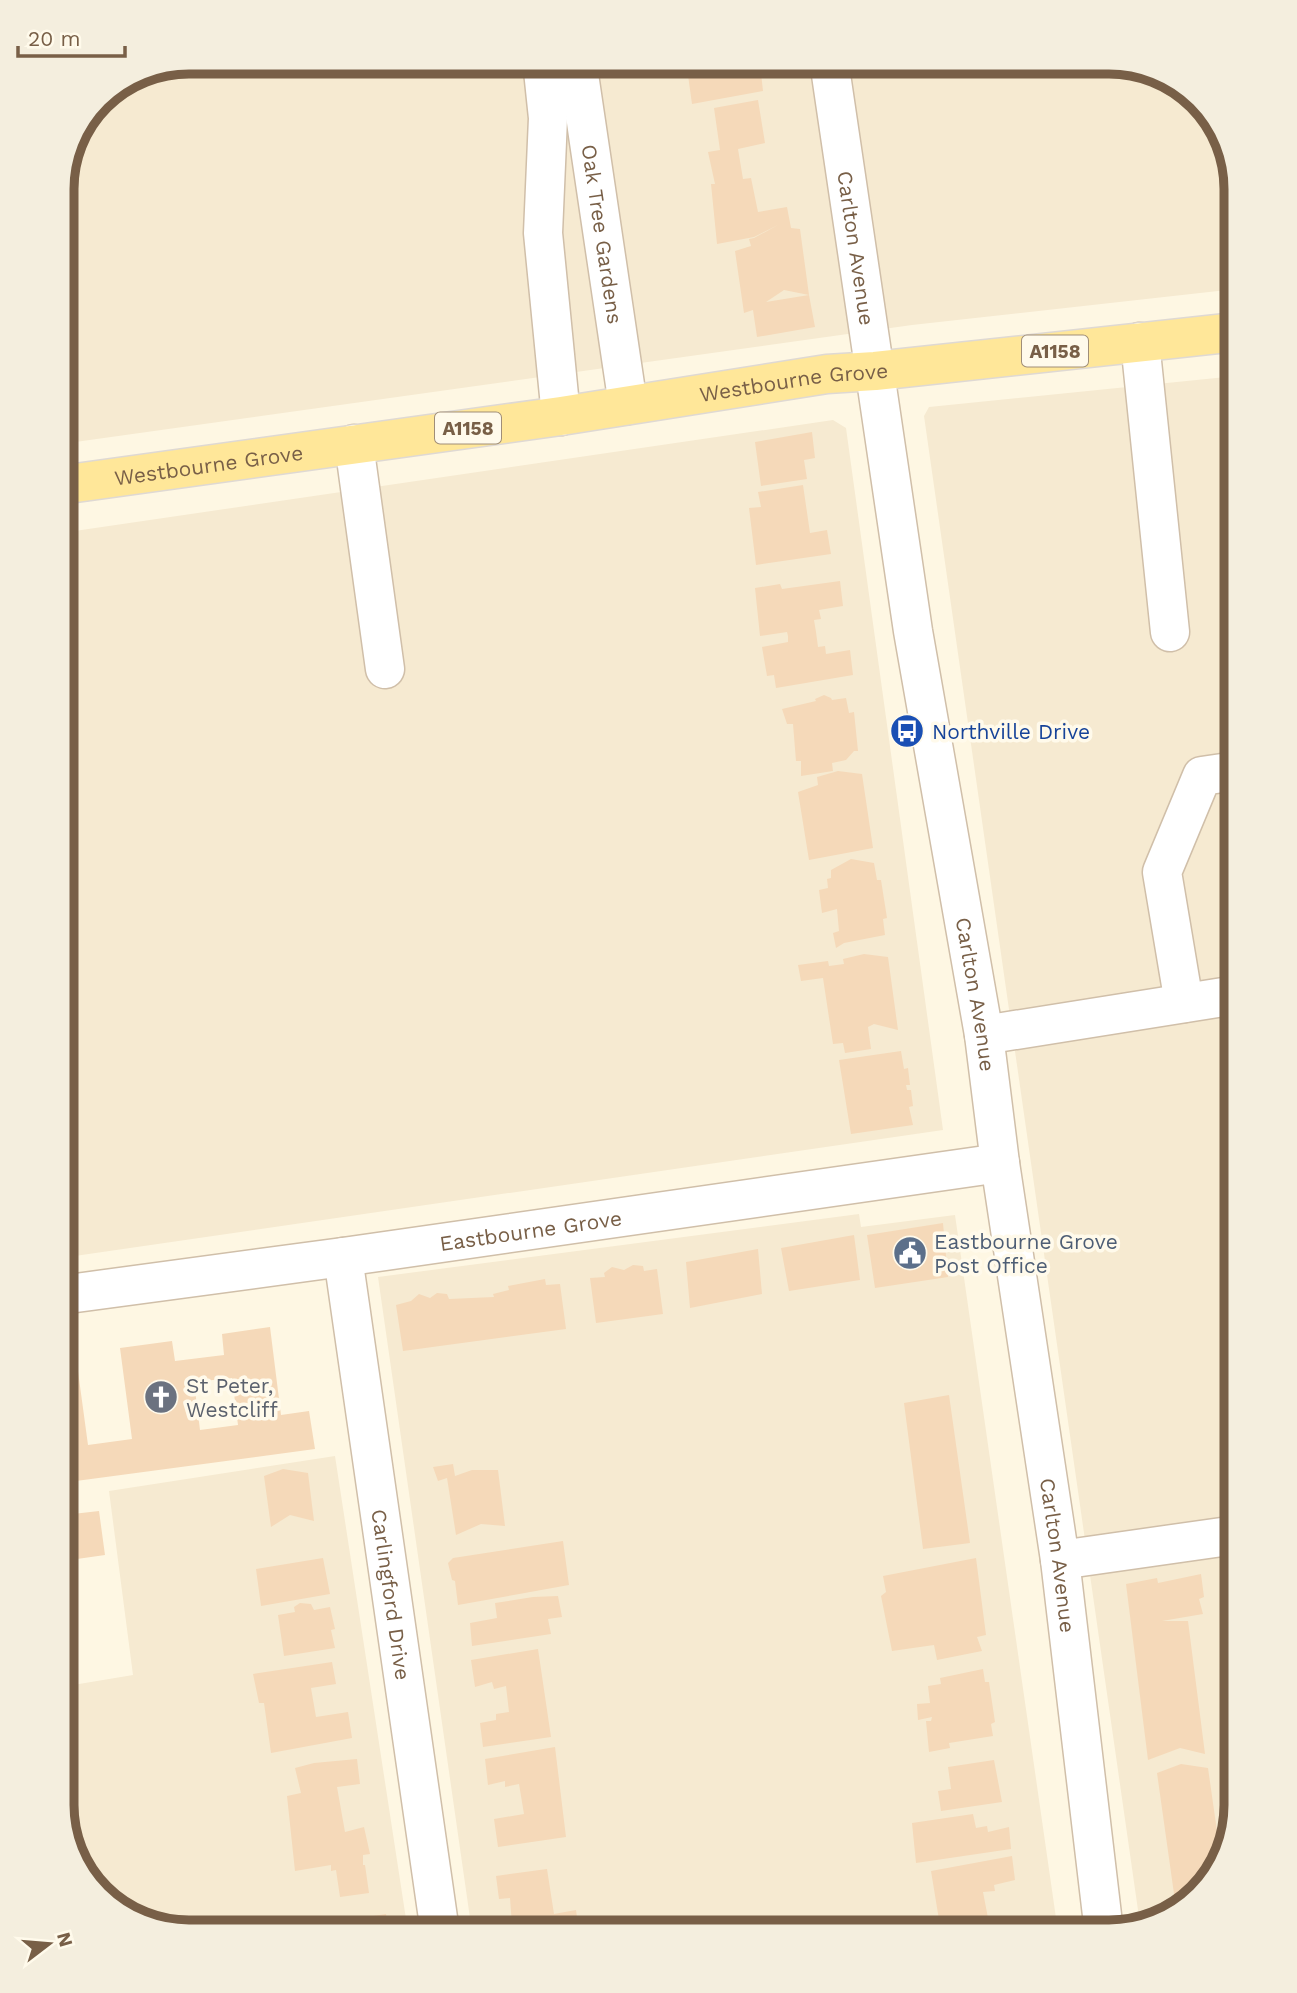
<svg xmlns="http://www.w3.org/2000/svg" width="1297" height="1993" font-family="'Work Sans',sans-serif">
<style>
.residential{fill:#f6ead1}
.building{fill:#f5d9b9;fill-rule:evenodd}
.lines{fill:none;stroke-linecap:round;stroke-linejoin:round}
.minor-casing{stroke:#d0bfa9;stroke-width:41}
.major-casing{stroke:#dfd9d3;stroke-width:41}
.minor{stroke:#fff;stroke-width:38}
.major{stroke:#ffe799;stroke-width:38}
.labels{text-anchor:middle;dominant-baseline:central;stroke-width:7;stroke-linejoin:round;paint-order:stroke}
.shield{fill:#fffaeb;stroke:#a08e78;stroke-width:2}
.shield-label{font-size:19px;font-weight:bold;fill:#785f47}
.street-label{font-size:21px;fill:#785f47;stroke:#fffaeb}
.transit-label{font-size:21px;fill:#164399;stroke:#fffaeb;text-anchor:start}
.service-label{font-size:21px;fill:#4e5e75;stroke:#fffaeb;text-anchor:start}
.worship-label{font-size:21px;fill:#5b616d;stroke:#fffaeb;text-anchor:start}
.rim{fill:none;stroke:#785f47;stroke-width:9}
</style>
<rect width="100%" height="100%" fill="#fef7e3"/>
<path class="residential" d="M189 61 1117 62 1180 83 1222 132 1236 189V289L912 325 61 444 62 181 99 98 140 71Z
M1236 376V1805L1218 1868 1165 1918 1140 1924 924 416 929 407Z
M833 420 846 428 943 1130 61 1258V533Z
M859 1214 861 1227 955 1215 1058 1932H472L378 1277Z
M335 1456 408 1932 181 1931 118 1911 75 1861 61 1804V1687L133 1675 109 1491Z"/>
<path class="building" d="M686 61H743L745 67 760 64 763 91 692 104Z
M758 100 765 143 738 149 743 179 751 178 758 212 787 207 791 228 800 229 809 295 784 290 766 302 809 295 815 327 757 337 753 310 744 313 735 251 751 246 749 239 754 238 778 225 754 237 717 244 711 184H715L708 152 720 150 714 108Z
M812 432 815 458 804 460 807 479 761 486 755 442Z
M803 485 810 533 827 530 831 554 756 565 749 508 761 507 758 492Z
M840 581 843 606 819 610 821 619 814 620 816 632 818 647 825 646 826 654 850 650 853 675 776 688 774 675 767 676 762 647 788 642V636L787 632 760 636 755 588 780 584 782 589Z
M824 695 831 698 832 700 846 698 849 713 854 712 858 751H854L846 760 832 763 833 771 801 776V761H796L793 724H787L782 709 816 701 815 699Z
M838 771 862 774 873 848 809 860 798 792 818 785 817 777Z
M851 859 874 863 877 880H881L887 918 883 919 885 935 844 943 836 948 833 933 839 931 837 909 822 913 819 890 828 888 827 879 831 878V870Z
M864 954 888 957 898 1030 874 1024 868 1027 871 1049 845 1053 843 1043 833 1044 823 978 801 981 798 965 828 961 829 966 844 964 843 959Z
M901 1051 904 1069 908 1068 910 1085H906L907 1090H911L913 1106 909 1107 913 1125 851 1134 839 1060Z
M943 1223 948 1277 875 1288 867 1235Z
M854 1235 860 1280 789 1291 781 1248Z
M758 1249 762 1294 690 1308 686 1262Z
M633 1265 643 1266 644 1271 657 1269 663 1314 596 1323 590 1278 605 1277 604 1273 612 1267 624 1270Z
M545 1279 546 1285 560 1284 566 1329 403 1351 396 1305 411 1301 419 1294 430 1298 437 1293 447 1294 449 1299 494 1297 493 1294 509 1290 508 1286Z
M270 1327 281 1415 309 1411 315 1449 61 1483V1344L74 1342 88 1445 132 1439 120 1348 172 1341 175 1361 224 1355 222 1334ZM232 1378 238 1425 200 1430 194 1382Z
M949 1395 970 1543 923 1549 904 1403Z
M453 1464 455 1476 472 1470H498L505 1526 481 1524 456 1535 447 1478 438 1481 433 1467Z
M283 1469 308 1473 314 1521 290 1515 271 1527 264 1476Z
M99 1511 105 1555 70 1560 64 1515Z
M563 1541 569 1585 458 1605 455 1581 452 1580 448 1563 453 1558Z
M323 1558 330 1594 261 1606 256 1569Z
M976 1558 986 1635 977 1637 982 1651 937 1660 934 1645 892 1651 881 1596 886 1592 883 1576Z
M1201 1574 1204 1597 1199 1599 1203 1614 1162 1621H1188L1205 1754 1180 1748 1148 1760 1126 1584 1157 1578 1158 1583Z
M558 1596 562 1617 548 1619 551 1634 472 1646 470 1623 497 1618 495 1603 533 1597Z
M300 1603 311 1604 314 1610 330 1607 335 1629 331 1630 335 1648 284 1656 278 1615 295 1612 294 1607Z
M538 1649 551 1737 483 1747 480 1723 496 1720V1714L509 1712 506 1686 494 1689 492 1682 475 1687 471 1660Z
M332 1662 336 1684 311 1688 316 1717 348 1712 352 1738 271 1753 264 1703H259L253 1674Z
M983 1669 985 1682H989L995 1722 991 1724 993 1736 949 1743 950 1748 929 1752 926 1721H931L932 1717 918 1720 917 1704 930 1703 928 1686 941 1684 940 1678Z
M555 1747 566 1837 498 1847 494 1819 524 1814 519 1784 505 1787V1781L488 1785 485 1759Z
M357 1759 360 1784 337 1787 345 1832 364 1827 370 1854 363 1855V1865H365L369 1893 340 1897 336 1870 331 1871V1865L295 1871 287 1796 301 1793 295 1768 314 1763Z
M994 1760 1002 1802 941 1811 938 1791 951 1789 948 1767Z
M1181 1764 1208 1768 1221 1859 1218 1868 1176 1908 1157 1773Z
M973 1814 976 1828 987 1826 988 1832 1009 1827 1011 1849 916 1863 912 1823Z
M1012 1856 1015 1880 994 1885 995 1891 983 1892 988 1918 999 1916V1922L1022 1918V1932H941L931 1871Z
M547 1869 554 1914 576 1910 579 1932H509V1925H512L510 1898 499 1899 496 1876Z
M386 1914 388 1932H296L295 1928Z
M249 1921 251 1932H204V1928Z
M185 1923 186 1931 165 1926Z"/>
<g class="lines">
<g class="minor-casing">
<g id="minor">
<path d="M542 61 548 118 543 233 561 416"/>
<path id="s1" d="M577 61 628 405"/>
<path id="s2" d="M829 61 913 631 984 1035 1000 1163 1060 1560 1104 1932"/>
<path d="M1140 342 1170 632"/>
<path d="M354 444 385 669"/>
<path d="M1184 1003 1162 872 1202 776 1236 771"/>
<path d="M984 1035 1236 995"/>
<path id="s3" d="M343 1257 440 1932"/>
<path id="s4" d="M61 1295 343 1257 1000 1163"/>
<path d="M1060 1560 1236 1535"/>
</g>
</g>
<g class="major-casing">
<g id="major">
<path id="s5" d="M61 485 561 416 827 374 875 371 1236 332"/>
</g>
</g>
<use href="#minor" class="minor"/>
<use href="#major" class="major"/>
</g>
<defs>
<g id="bus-disc" transform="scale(1.75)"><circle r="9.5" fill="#1a4fb4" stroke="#fffaeb"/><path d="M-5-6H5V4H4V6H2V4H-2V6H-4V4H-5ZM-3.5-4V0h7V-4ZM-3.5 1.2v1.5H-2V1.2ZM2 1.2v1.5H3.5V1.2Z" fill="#fff"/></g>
<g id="civic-disc" transform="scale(1.75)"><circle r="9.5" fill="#5c6f8a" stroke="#fffaeb"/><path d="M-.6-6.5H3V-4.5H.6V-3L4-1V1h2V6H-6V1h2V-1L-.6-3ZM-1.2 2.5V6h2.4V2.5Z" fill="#fff"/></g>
<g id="church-disc" transform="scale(1.75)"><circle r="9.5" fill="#6b7280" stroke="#fffaeb"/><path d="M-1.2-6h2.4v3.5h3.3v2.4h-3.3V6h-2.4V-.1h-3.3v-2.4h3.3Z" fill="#fff"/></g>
</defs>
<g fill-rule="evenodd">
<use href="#bus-disc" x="907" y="731"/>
<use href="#civic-disc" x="910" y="1253"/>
<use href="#church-disc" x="161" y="1397"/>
</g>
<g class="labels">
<g class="shield">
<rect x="1022" y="335.5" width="66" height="31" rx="5"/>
<rect x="435" y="412.5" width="66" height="31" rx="5"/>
</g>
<g class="shield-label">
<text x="1055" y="351">A1158</text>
<text x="468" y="428">A1158</text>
</g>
<g class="street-label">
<text stroke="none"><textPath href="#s1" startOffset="175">Oak Tree Gardens</textPath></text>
<text stroke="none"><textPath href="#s2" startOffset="189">Carlton Avenue</textPath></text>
<text stroke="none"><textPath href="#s5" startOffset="740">Westbourne Grove</textPath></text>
<text stroke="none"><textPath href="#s5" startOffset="149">Westbourne Grove</textPath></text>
<text stroke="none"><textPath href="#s2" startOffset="945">Carlton Avenue</textPath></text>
<text stroke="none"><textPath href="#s4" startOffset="474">Eastbourne Grove</textPath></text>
<text stroke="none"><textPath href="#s2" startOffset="1512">Carlton Avenue</textPath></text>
<text stroke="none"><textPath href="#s3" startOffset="341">Carlingford Drive</textPath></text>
</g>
<g class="transit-label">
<text x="932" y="731">Northville Drive</text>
</g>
<g class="service-label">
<text x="934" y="1241">Eastbourne Grove<tspan x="934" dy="24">Post Office</tspan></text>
</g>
<g class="worship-label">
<text x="186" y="1385">St Peter,<tspan x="186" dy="24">Westcliff</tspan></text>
</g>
</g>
<path d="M0 0H1297V1993H0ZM189 74H1109A115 115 0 0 1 1224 189V1805A115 115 0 0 1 1109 1920H189A115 115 0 0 1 74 1805V189A115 115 0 0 1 189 74Z" fill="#f4eede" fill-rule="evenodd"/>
<path class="rim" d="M189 74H1109A115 115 0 0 1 1224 189V1805A115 115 0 0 1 1109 1920H189A115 115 0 0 1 74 1805V189A115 115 0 0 1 189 74Z"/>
<g transform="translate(49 1944) rotate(74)" stroke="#fffaeb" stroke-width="5" paint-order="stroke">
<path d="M0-5L12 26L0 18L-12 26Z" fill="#785f47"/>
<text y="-10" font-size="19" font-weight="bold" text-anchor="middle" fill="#785f47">N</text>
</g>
<path d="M18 46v10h107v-10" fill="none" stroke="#785f47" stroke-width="3.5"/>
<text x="28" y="46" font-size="21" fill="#785f47" stroke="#fffaeb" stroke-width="5" paint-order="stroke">20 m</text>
</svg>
